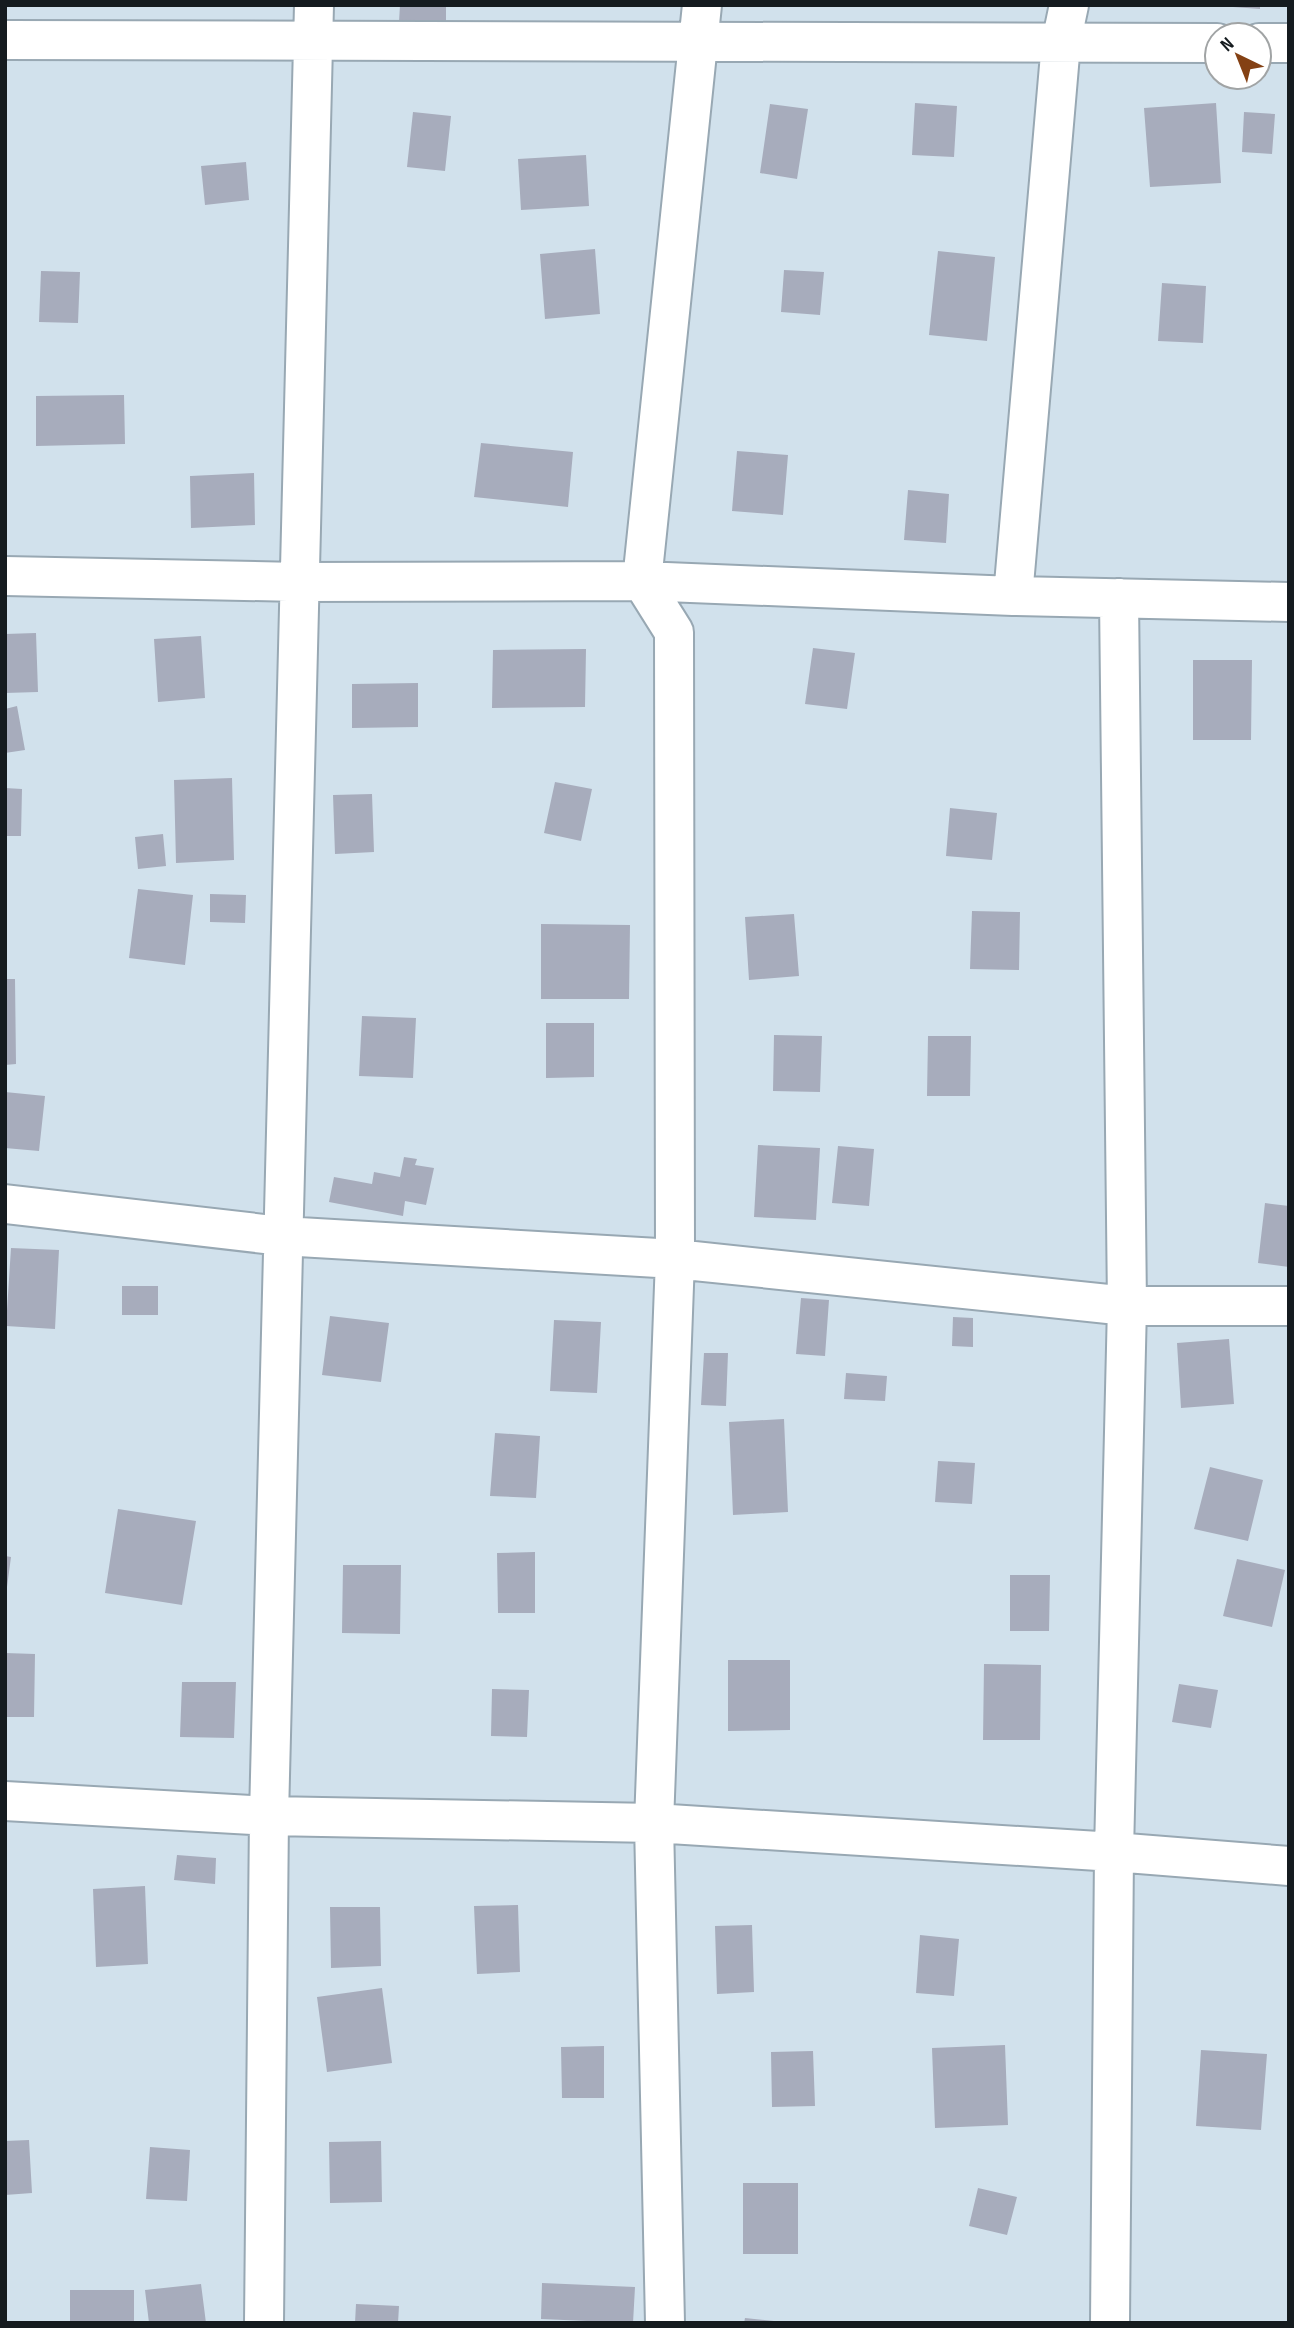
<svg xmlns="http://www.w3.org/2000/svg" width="1294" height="2328" font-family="'Sofia Sans Condensed',sans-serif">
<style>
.building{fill:#a7acbc}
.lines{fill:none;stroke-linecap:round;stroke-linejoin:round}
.minor-casing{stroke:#98a8b3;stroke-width:42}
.minor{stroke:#fff;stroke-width:38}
</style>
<rect width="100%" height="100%" fill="#d1e1ec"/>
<path class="building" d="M400 5H446V23L399 22Z
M1233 5H1260V9L1233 7Z
M915 103 957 106 954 157 912 155Z
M1216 103 1221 183 1150 187 1144 108Z
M770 104 808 109 797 179 760 173Z
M413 112 451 116 445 171 407 167Z
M1244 112 1275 114 1272 154 1242 152Z
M586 155 589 206 521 210 518 159Z
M246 162 249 200 205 205 201 166Z
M595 249 600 314 545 319 540 254Z
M938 251 995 257 987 341 929 335Z
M784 270 824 272 820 315 781 312Z
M41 271 80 272 78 323 39 322Z
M1162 283 1206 286 1203 343 1158 341Z
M124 395 125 444 36 446V396Z
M481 443 573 452 568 507 474 497Z
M737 451 788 455 783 515 732 511Z
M254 473 255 525 191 528 190 476Z
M908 490 949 494 946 543 904 540Z
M36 633 38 692 5 693V634Z
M201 636 205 698 158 702 154 639Z
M813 648 855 653 847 709 805 704Z
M586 649 585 707 492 708 493 650Z
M1193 660H1252L1251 740H1193Z
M418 683V727L352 728V684Z
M17 706 25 750 5 753V709Z
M232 778 234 860 176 863 174 780Z
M555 782 592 789 581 841 544 833Z
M5 788 22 789 21 836H5Z
M372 794 374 852 335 854 333 795Z
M950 808 997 813 992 860 946 856Z
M163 834 166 866 138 869 135 837Z
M138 889 193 895 185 965 129 958Z
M210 894 246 895 245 923 210 922Z
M972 911 1020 912 1019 970 970 969Z
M794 914 799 976 749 980 745 917Z
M541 924 630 925 629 999H541Z
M5 979H15L16 1064 5 1065Z
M362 1016 416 1018 413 1078 359 1076Z
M546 1023H594V1077L546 1078Z
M774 1035 822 1036 820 1092 773 1091Z
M928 1036H971L970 1096H927Z
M5 1092 45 1096 39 1151 5 1148Z
M758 1145 820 1148 816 1220 754 1217Z
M838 1146 874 1149 869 1206 832 1203Z
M404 1157 417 1159 415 1165 434 1168 426 1205 405 1201 403 1216 329 1202 334 1177 372 1184 374 1172 400 1177Z
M1265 1203 1289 1206V1267L1258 1263Z
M11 1248 59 1250 55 1329 6 1326Z
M122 1286H158V1315H122Z
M801 1298 829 1300 825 1356 796 1354Z
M330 1316 389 1323 381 1382 322 1375Z
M953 1317 973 1318V1347L952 1346Z
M554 1320 601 1322 597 1393 550 1391Z
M1229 1339 1234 1404 1181 1408 1177 1343Z
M704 1353H728L726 1406 701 1405Z
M846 1373 887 1376 885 1401 844 1399Z
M784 1419 788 1512 733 1515 729 1422Z
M495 1433 540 1436 536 1498 490 1496Z
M938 1461 975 1463 972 1504 935 1502Z
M1210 1467 1263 1480 1248 1541 1194 1529Z
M118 1509 196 1521 182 1605 105 1593Z
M535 1552V1613H498L497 1553Z
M5 1556 11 1557 7 1587H5Z
M1237 1559 1285 1570 1272 1627 1223 1616Z
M343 1565H401L400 1634 342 1633Z
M1010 1575H1050L1049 1631H1010Z
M5 1653 35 1654 34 1717H5Z
M728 1660H790V1730L728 1731Z
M984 1664 1041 1665 1040 1740H983Z
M182 1682H236L234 1738 180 1737Z
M1179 1684 1218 1690 1211 1728 1172 1722Z
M492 1689 529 1690 527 1737 491 1736Z
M177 1855 216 1858 215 1884 174 1880Z
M145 1886 148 1964 96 1967 93 1889Z
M518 1905 520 1972 477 1974 474 1906Z
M330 1907H380L381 1966 331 1968Z
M752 1925 754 1992 717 1994 715 1926Z
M920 1935 959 1939 954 1996 916 1993Z
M382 1988 392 2063 327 2072 317 1997Z
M1005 2045 1008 2125 935 2128 932 2048Z
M604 2046V2098H562L561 2047Z
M1201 2050 1267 2054 1261 2130 1196 2126Z
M813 2051 815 2106 772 2107 771 2052Z
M29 2140 32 2193 5 2195V2141Z
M381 2141 382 2202 330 2203 329 2142Z
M150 2147 190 2150 187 2201 146 2199Z
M743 2183H798V2254H743Z
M978 2188 1017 2197 1007 2235 969 2226Z
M542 2283 635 2287 633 2323 541 2319Z
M201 2284 206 2323H149L145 2290Z
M70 2290H134V2323H70Z
M356 2304 399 2306 398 2323H355Z
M745 2318 774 2321V2323H744Z"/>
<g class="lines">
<g class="minor-casing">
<path id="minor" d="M5 40 1217 43
M1259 43H1289
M5 576 299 582 642 581 1013 596 1289 602
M1013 596 1061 43 1069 5
M5 1204 282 1236 675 1259 1127 1306H1289
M5 1801 269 1816 654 1823 1114 1852 1289 1866
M264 2323 269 1816 314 5
M665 2323 654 1823 675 1259 674 632 642 581 702 5
M1110 2323 1114 1852 1127 1306 1119 598"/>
</g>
<use href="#minor" class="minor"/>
</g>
<rect width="1294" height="2328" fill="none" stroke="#151b1f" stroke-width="14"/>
<g transform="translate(1238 56) rotate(317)"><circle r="33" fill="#ffffff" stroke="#a1a4a5" stroke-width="2"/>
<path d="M0-5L12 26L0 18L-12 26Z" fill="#844114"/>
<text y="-10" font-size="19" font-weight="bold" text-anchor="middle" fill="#151b1f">N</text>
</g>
</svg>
